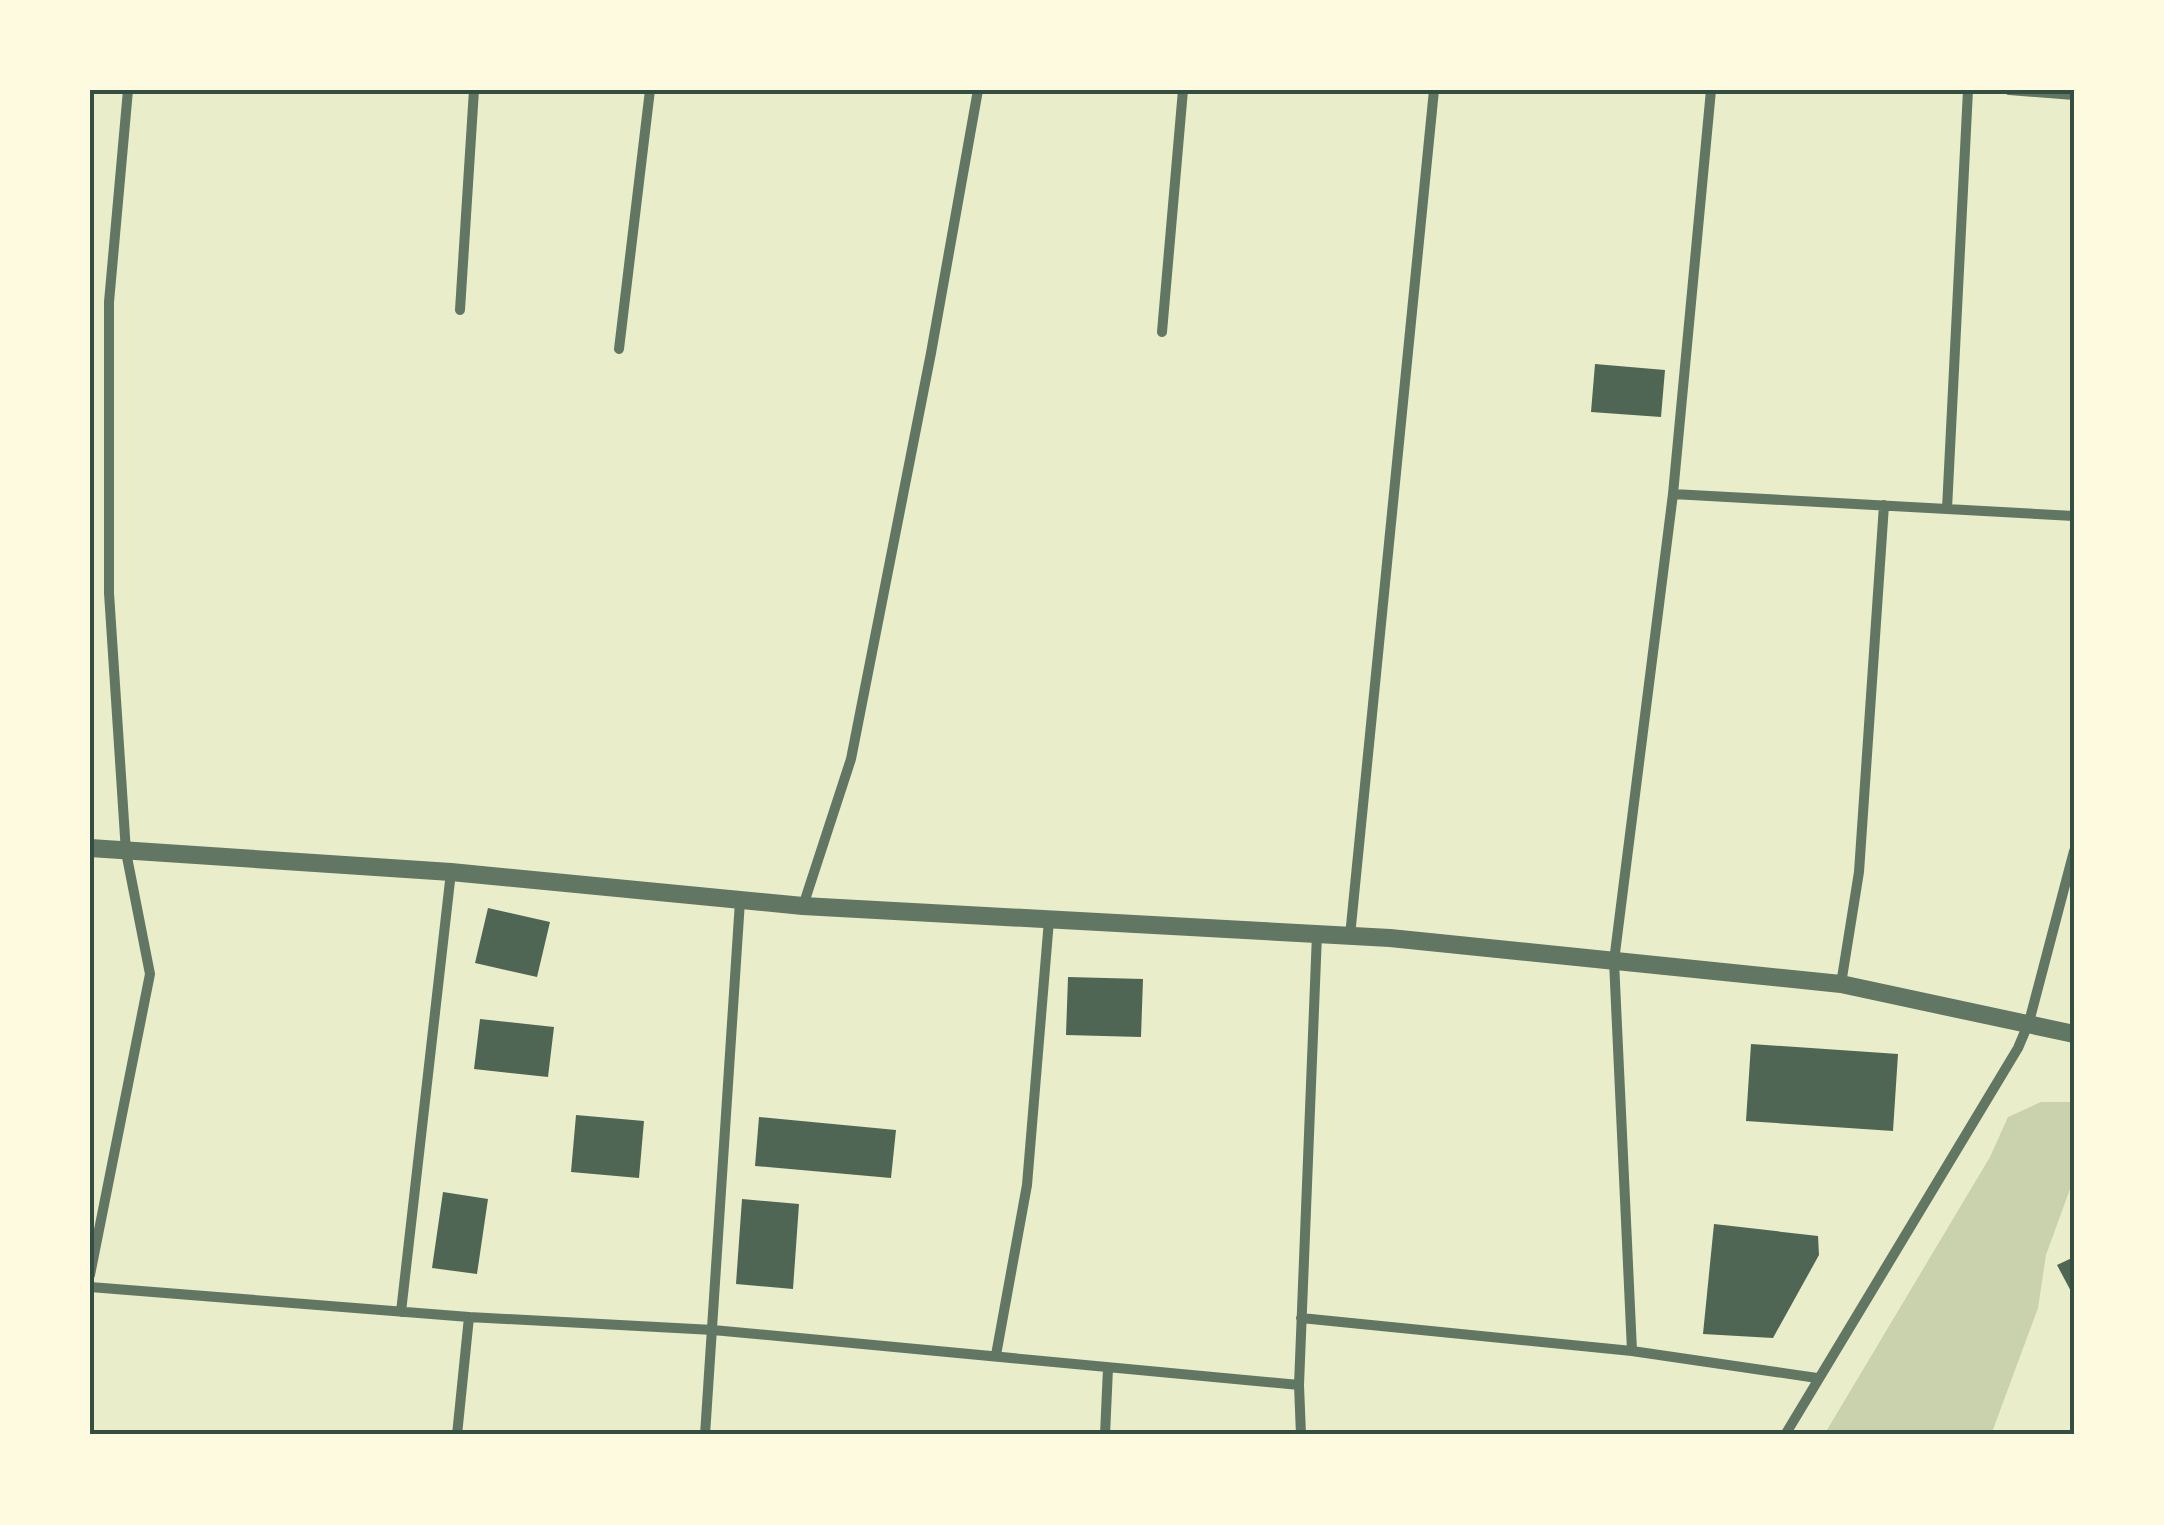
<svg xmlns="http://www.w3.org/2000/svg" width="2164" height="1525" font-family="'Noto Serif',serif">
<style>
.green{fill:#cad2ad}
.building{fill:#4f6655}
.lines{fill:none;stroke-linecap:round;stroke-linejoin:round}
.minor{stroke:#617663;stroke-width:10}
.tertiary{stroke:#617663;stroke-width:18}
.neatline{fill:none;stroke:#344e41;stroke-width:4}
</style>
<rect width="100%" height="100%" fill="#e9edc9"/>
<path class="green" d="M2041 1102H2074V1178L2046 1255 2038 1308 1991 1435H1824L1990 1157 2008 1117Z"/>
<path class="building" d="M1595 364 1665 370 1661 417 1591 412Z
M488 908 550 922 537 977 475 963Z
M1068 977 1143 979 1141 1037 1066 1035Z
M480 1019 554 1027 548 1077 474 1069Z
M1751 1044 1898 1054 1893 1131 1746 1121Z
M576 1115 644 1121 639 1178 571 1172Z
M759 1117 896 1130 891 1178 755 1166Z
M443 1192 488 1199 477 1274 432 1268Z
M742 1199 799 1204 793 1289 736 1284Z
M1714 1224 1818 1236 1819 1255 1773 1338 1703 1334Z
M2074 1257V1297L2057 1265Z"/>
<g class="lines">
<path class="minor" d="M2009 90 2074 95
M460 310 474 90
M1162 332 1183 90
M619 349 650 90
M1673 494 2074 516
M1947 509 1968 90
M803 906 851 759 931 353 978 90
M1350 936 1434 90
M1841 984 1859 872 1884 505
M90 1275 150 974 126 852 109 593V302L128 90
M90 1287 469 1317 713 1330 1299 1385
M401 1312 451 872
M1301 1318 1632 1351 1817 1378
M1632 1351 1614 961 1673 494 1711 90
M996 1355 1027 1185 1049 920
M457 1435 469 1317
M705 1435 740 901
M1105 1435 1108 1368
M1301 1435 1299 1385 1317 934
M1785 1435 2018 1048 2029 1022 2074 851"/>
<path class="tertiary" d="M90 848 451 872 803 906 1390 938 1841 984 2074 1034"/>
</g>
<rect width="2164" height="1525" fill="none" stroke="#fefae0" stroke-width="185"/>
<rect x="92" y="92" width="1980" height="1340" class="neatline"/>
</svg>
